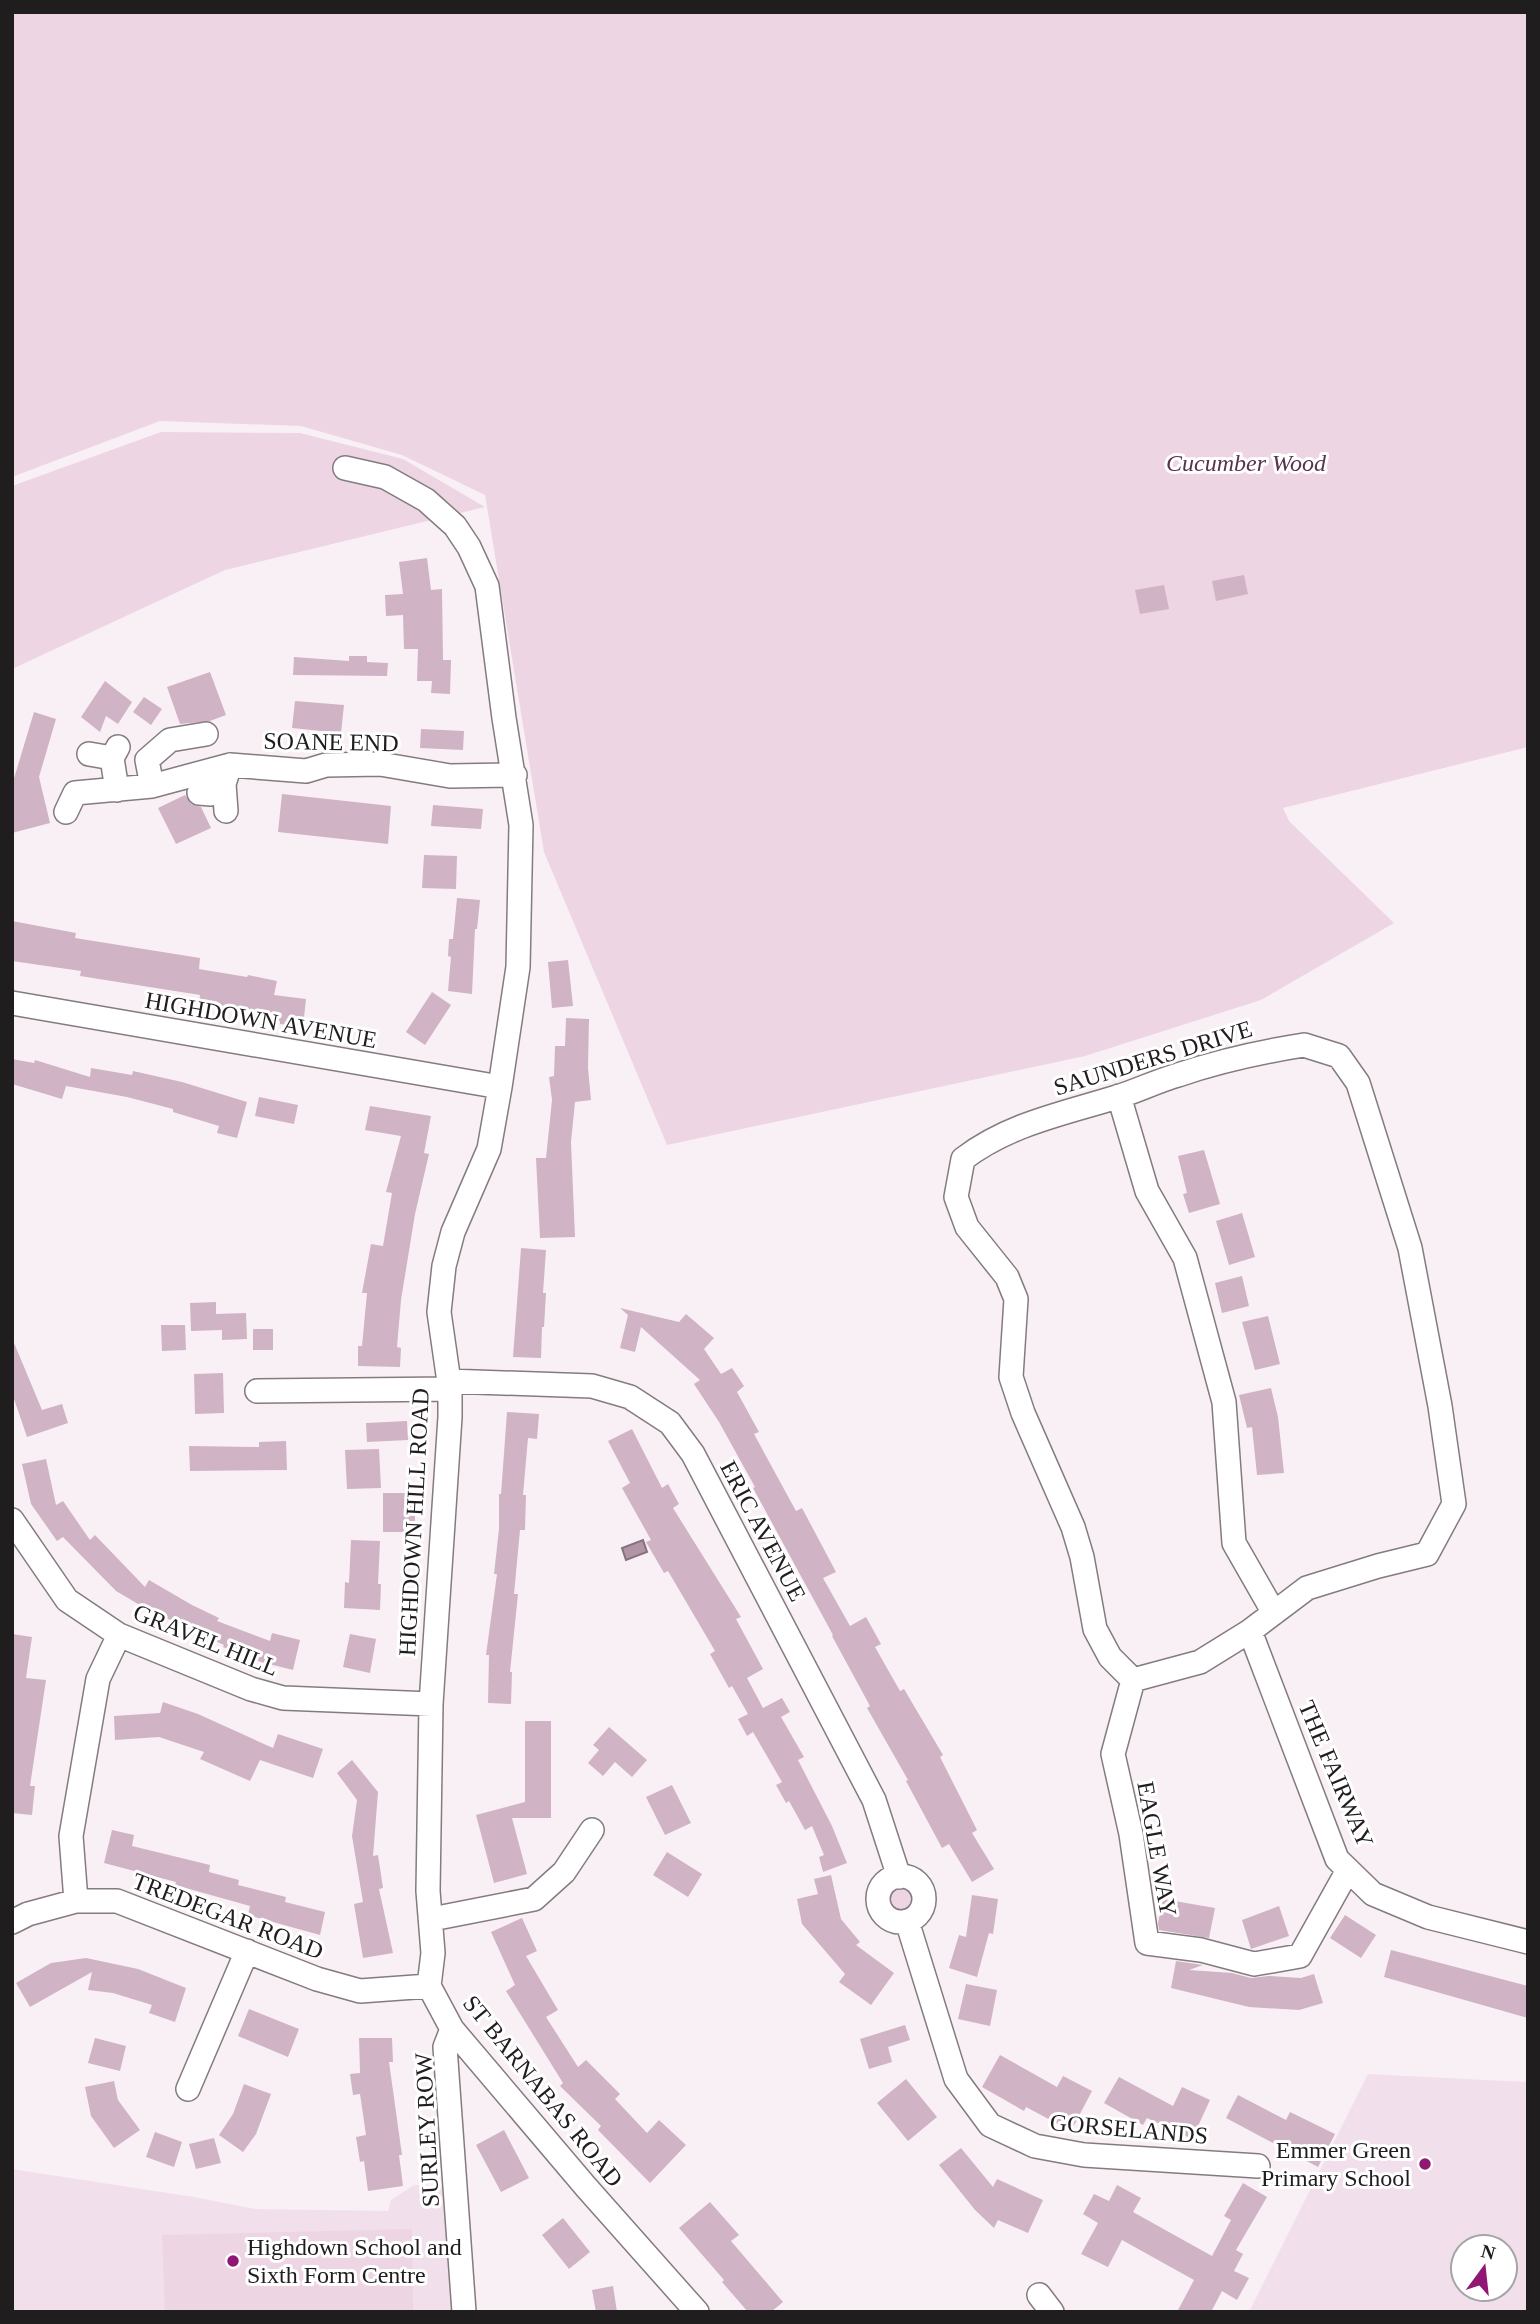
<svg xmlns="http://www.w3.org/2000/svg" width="1540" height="2324" font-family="'Times New Roman',serif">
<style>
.built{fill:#f1e0eb;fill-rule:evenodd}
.green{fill:#edd5e4}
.water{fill:#b195a6;stroke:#86717e;stroke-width:2}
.building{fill:#d0b3c5}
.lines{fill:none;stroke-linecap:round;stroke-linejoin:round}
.minor-casing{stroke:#847b80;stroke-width:26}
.minor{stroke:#fff;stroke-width:23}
.poi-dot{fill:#911774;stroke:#fff;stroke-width:2.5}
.labels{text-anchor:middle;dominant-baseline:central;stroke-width:6;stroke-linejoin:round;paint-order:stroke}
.park-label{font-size:24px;font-style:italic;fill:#5b324e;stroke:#fff}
.street-label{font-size:24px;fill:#201d1f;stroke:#fff}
.poi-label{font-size:24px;fill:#201d1f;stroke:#fff;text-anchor:end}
</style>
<rect width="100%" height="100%" fill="#f9f0f6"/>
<path class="built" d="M1368 2074 1528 2082V2312H1249ZM1463 2247H1505V2289H1463Z
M12 2169 194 2197 255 2209 388 2211 391 2200 414 2185 444 2186 460 2312H12Z"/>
<path class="green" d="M12 12H1528V747L1283 808 1289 821 1394 923 1261 1000 1085 1056 667 1145 544 852 485 495 402 455 301 426 160 421 12 477Z
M161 432 300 433 403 459 485 507 225 570 12 669V486Z
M889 1899a12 12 0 1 1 24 0a12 12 0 1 1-24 0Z
M412 2229 413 2312H165L162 2235Z"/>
<path class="water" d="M643 1540 647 1552 626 1560 622 1548Z"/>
<path class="building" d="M427 558 431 590 442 589 443 660H451L450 694 431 693 432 681H417L418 649H404L403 615 386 616 385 595 403 594 399 562Z
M1244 575 1248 594 1216 601 1212 581Z
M1164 585 1169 609 1140 614 1135 590Z
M349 656H367V662L388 663 387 676 293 675 294 657 349 661Z
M210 672 226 715 210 721 180 724 167 687Z
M105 681 132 702 118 724 106 716 100 732 81 717Z
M144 697 162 709 151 725 133 712Z
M295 701 344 705 341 733 292 728Z
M34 712 56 719 39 777 50 823 12 833V785Z
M421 729 464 731 463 750 420 748Z
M282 794 391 806 388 844 278 832Z
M185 795 191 804 201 807 211 828 176 844 158 808Z
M433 805 483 809 481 829 431 826Z
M424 855 457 856 456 889 422 888Z
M457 898 480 900 477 929H475L472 994 448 991 451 957 448 956 449 939H453Z
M12 921 76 933 75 938 200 958 199 969 247 977 248 975 277 981 274 995 306 999 303 1027 280 1024V1021L240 1012V1010L199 1002 200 995 80 976 81 971 12 961Z
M568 960 573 1006 552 1008 548 962Z
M432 992 451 1005 425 1045 406 1032Z
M566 1018 589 1019 588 1068 591 1100 575 1102 571 1142 575 1237 540 1238 536 1158H546L552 1100 549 1077 554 1076 555 1046H565Z
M12 1059 34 1063 35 1060 90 1077 91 1068 132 1075 133 1071 182 1082 247 1102 237 1138 217 1133 219 1126 173 1112V1109L127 1097 66 1086 62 1099 12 1084Z
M259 1097 298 1105 294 1124 255 1116Z
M370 1106 431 1116 424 1153 429 1154 415 1214 401 1300 397 1347 401 1348 400 1367 358 1366V1346H362L367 1293H362L371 1244 383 1246 392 1193 386 1192 401 1136 365 1130Z
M1204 1150 1220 1204 1189 1213 1183 1194 1187 1193 1178 1156Z
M1242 1213 1255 1257 1229 1265 1216 1221Z
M521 1248 546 1250 543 1293H546L544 1327H542L541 1358 513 1357Z
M1242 1276 1249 1306 1222 1313 1215 1283Z
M216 1302V1314L246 1313 247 1339 222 1340V1330L191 1331 190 1303Z
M620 1308 679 1322 686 1314 714 1338 704 1349 721 1374 732 1368 744 1386 737 1392 759 1432 754 1434 796 1511 802 1508 836 1572 823 1578 850 1626 866 1617 881 1644 875 1647 900 1691 904 1689 943 1755 940 1757 977 1830 972 1833 994 1869 972 1882 949 1844 942 1848 906 1781 908 1780 867 1708 870 1706 832 1636 833 1635 753 1488 755 1487 719 1422 694 1384 700 1380 641 1327 635 1352 620 1348 628 1315Z
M1268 1316 1280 1364 1255 1370 1242 1322Z
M161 1325H185L186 1350 162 1351Z
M253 1329H273V1350H253Z
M12 1338 42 1410 62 1404 68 1423 27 1437 12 1393Z
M223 1373 224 1413 195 1414 194 1374Z
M1271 1388 1278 1417 1284 1473 1257 1475 1252 1427 1247 1428 1239 1395Z
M507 1412 539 1414 537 1439 528 1438 523 1495H526L525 1530H520L514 1594H518L510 1672H512L511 1704 488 1703 489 1655H486L497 1574H494L499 1529V1494H501Z
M407 1421 408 1440 367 1442 366 1423Z
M632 1429 662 1488 668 1484 679 1504 673 1508 741 1617 736 1619 763 1669 747 1678 763 1708 782 1698 790 1712 781 1717 804 1757 798 1760 832 1826 847 1863 823 1872 819 1857 824 1855 812 1826 805 1830 789 1801 786 1803 776 1785 782 1782 753 1732 747 1736 738 1719 748 1714 732 1686 729 1688 710 1654 715 1651 668 1571 664 1573 646 1542 651 1540 622 1488 630 1483 608 1441Z
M286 1441 287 1470 190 1471 189 1446 259 1447V1442Z
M379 1449 381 1488 347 1489 345 1450Z
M46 1459 56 1505 63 1501 90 1540 95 1535 145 1587 149 1580 192 1605 219 1618 217 1621 270 1641 272 1633 300 1640 293 1670 261 1662 223 1647 224 1645 166 1618 165 1620 116 1591 63 1537 57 1541 31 1504 22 1464Z
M383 1493H415V1532H383Z
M351 1540 380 1541 378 1584H381L380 1610 344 1608 345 1582 349 1583Z
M12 1634 32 1637 26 1678 46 1680 30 1786H35L32 1815 12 1813Z
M350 1634 376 1639 370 1673 343 1667Z
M163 1702 198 1714 273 1748 278 1734 323 1749 313 1778 260 1760 250 1781 200 1759 204 1752 159 1737 115 1740 114 1716 160 1713Z
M525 1721H551V1818H512L527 1874 494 1883 476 1815 525 1802Z
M609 1727 647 1760 632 1777 615 1762 603 1776 588 1763 599 1750 593 1745Z
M352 1760 378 1792 373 1856 378 1855 383 1888 379 1889 393 1953 363 1958 354 1904 363 1902 352 1836 357 1800 337 1773Z
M672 1785 691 1823 665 1835 646 1797Z
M112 1830 134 1835 132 1846 210 1865 209 1872 239 1880 238 1885 286 1897 285 1902 325 1912 320 1935 248 1915 250 1906 175 1885 176 1882 104 1863Z
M667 1852 702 1874 688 1897 653 1875Z
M831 1875 841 1919 860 1942 856 1945 894 1973 871 2005 839 1982 845 1974 802 1924 797 1899 818 1894 814 1879Z
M972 1895 998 1899 993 1934 989 1933 977 1977 949 1968 959 1935 966 1937Z
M1163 1899 1215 1908 1209 1938 1159 1930 1158 1923Z
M1279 1906 1289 1936 1251 1949 1242 1920Z
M1345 1915 1376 1935 1361 1958 1330 1938Z
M522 1918 537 1951 526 1956 558 2010 546 2017 578 2067 586 2060 620 2094 615 2099 647 2133 659 2120 686 2145 650 2183 598 2130 601 2126 560 2086 563 2083 506 1991 515 1985 491 1932Z
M1391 1950 1528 1986V2018L1384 1977Z
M86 1958 138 1969 186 1988 175 2022 149 2013 152 2005 113 1993 88 1990 92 1972 30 2007 16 1983 51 1963Z
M1176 1961 1203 1965 1189 1970 1232 1973 1251 1978 1269 1976 1301 1978 1314 1974 1323 2003 1299 2010 1249 2007 1171 1988Z
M966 1984 997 1990 990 2026 958 2019Z
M249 2009 299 2029 288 2057 238 2036Z
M905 2025 910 2040 888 2047 892 2062 869 2069 860 2039Z
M95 2038 126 2046 120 2071 88 2063Z
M359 2038H392L393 2062H389L402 2155H399L403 2186 368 2191 364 2161 360 2162 356 2137 366 2135 360 2094 353 2095 350 2074 360 2073Z
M1000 2055 1057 2087 1063 2076 1092 2091 1071 2131 1026 2107 1024 2111 982 2087Z
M1119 2077 1173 2106 1182 2087 1210 2100 1192 2139 1147 2118 1143 2125 1104 2103Z
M906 2079 937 2117 908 2141 877 2103Z
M114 2081 118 2100 140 2130 114 2148 91 2116 85 2087Z
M244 2084 271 2094 256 2134 243 2152 219 2135 233 2114Z
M1238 2095 1286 2120 1290 2112 1335 2134 1318 2167 1226 2118Z
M504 2130 529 2178 501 2192 476 2145Z
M155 2132 182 2142 174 2167 146 2157Z
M214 2138 221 2163 196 2169 189 2144Z
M961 2148 993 2187 997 2179 1043 2200 1028 2233 998 2220 994 2228 975 2210 939 2165Z
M1243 2183 1267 2197 1236 2250 1243 2254 1234 2271 1249 2278 1237 2300 1222 2291 1211 2312H1177L1194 2280 1122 2240 1108 2267 1081 2254 1098 2223 1083 2214 1094 2194 1109 2201 1117 2185 1141 2198 1133 2212 1212 2256 1231 2220 1224 2216Z
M710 2202 739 2235 731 2241 783 2302 771 2312H748L722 2282 724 2280 679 2228Z
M563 2218 590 2252 569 2269 542 2235Z
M613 2286 617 2312H596L592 2290Z"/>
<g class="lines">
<g class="minor-casing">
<path id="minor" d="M345 468 385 477 426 500 455 526 469 547 487 586 504 718 521 825 518 967 500 1087 489 1149 453 1232 444 1266 439 1312 450 1389V1417L431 1704 428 1891 433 1953 429 1986 452 2029 586 2187 697 2312
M89 754 112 758
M152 786 147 760 170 740 206 734
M117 790 112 758 118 747
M199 793 211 794 224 784
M226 811 224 784 230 765
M66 812 75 793 152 786 230 765 306 771 326 765 380 764 450 776 515 775
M12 1003 500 1087
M1304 1045 1339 1056 1358 1083 1410 1248 1440 1406 1454 1504 1427 1554 1378 1566 1307 1588 1250 1631 1200 1662 1133 1680 1110 1657 1095 1629 1082 1557 1073 1527 1023 1413 1011 1377 1016 1299 1007 1277 967 1227 956 1197 963 1159C1009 1124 1062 1114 1117 1097 1137 1091 1157 1081 1178 1075 1219 1061 1260 1052 1304 1045Z
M1119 1096 1147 1191 1185 1258 1224 1402 1234 1543 1274 1613
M448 1381 592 1386 630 1397 670 1423 693 1454 874 1800 899 1877
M257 1391 450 1389
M12 1520 67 1600 119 1635 251 1689 283 1698 431 1704
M1250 1631 1337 1859 1373 1894 1428 1917 1528 1942
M1133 1680 1113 1754 1131 1834 1147 1943 1201 1950 1254 1964 1300 1956 1348 1870
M878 1899a23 23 0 1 1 46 0a23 23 0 1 1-46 0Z
M76 1901 71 1836 98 1679 119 1635
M432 1919 534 1899 564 1872 592 1830
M907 1921 956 2079 990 2125 1035 2146 1084 2155 1258 2166
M12 1922 28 1914 76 1901H117L317 1979 360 1991 429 1986
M452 2029 445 2047 464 2312
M188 2089 247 1951
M1039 2295 1052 2312"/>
</g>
<use href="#minor" class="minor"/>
</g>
<g class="poi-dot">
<circle cx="1425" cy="2164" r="7"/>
<circle cx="233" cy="2261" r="7"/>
</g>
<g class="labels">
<g class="park-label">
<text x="1246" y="463">Cucumber Wood</text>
</g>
<g class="street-label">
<text transform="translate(331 742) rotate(1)">SOANE END</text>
<text transform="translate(261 1020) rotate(10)">HIGHDOWN AVENUE</text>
<text transform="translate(1153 1058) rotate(-17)">SAUNDERS DRIVE</text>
<text transform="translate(414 1522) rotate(-87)">HIGHDOWN HILL ROAD</text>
<text transform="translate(763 1531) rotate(62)">ERIC AVENUE</text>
<text transform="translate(206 1640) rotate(22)">GRAVEL HILL</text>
<text transform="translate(1336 1774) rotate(67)">THE FAIRWAY</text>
<text transform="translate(1157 1849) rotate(80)">EAGLE WAY</text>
<text transform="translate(228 1916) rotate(21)">TREDEGAR ROAD</text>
<text transform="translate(543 2091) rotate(51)">ST BARNABAS ROAD</text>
<text transform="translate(1129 2129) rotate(5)">GORSELANDS</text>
<text transform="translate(427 2130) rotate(-93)">SURLEY ROW</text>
</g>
<g class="poi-label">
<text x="1411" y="2150">Emmer Green<tspan x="1411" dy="28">Primary School</tspan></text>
<text x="247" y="2247" text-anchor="start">Highdown School and<tspan x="247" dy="28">Sixth Form Centre</tspan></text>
</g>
</g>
<rect width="1540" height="2324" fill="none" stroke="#201d1f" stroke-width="28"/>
<g transform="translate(1484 2268) rotate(15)"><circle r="33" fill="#ffffff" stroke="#a6a5a5" stroke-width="2"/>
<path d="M0-5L12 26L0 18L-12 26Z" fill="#911774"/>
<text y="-10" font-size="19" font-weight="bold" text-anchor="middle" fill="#201d1f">N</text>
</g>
</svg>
